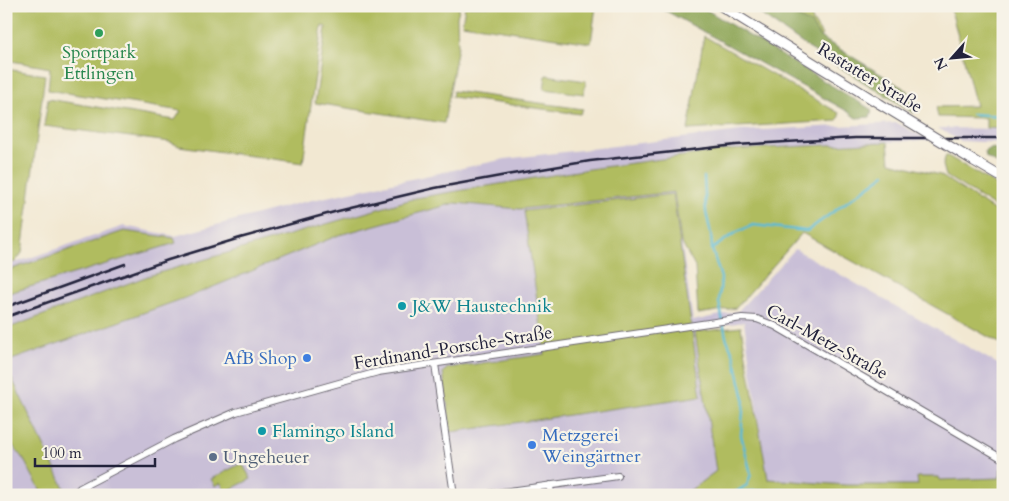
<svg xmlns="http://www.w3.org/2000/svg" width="1009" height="501" font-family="Cardo,serif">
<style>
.industrial{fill:#c9bfd7}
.green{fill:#b0bc5e;stroke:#696f4c}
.forest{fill:#8ca455;stroke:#576348}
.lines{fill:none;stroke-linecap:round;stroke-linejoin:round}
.stream{stroke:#57bad5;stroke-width:2.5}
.street-casing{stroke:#6b6770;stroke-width:8}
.secondary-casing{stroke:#6b6770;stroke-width:11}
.street{stroke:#fff;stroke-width:6}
.secondary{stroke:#fff;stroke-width:9}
.rail{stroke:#22223b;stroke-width:2.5}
.secondary-bridge-casing{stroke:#6b6770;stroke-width:11;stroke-linecap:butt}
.secondary-bridge{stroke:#fff;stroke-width:9}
.leisure-dot{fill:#2e9e5b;stroke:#f7f3e8;stroke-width:2}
.culture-dot{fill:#0f9aa8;stroke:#f7f3e8;stroke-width:2}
.shop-dot{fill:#3f7fe0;stroke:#f7f3e8;stroke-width:2}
.service-dot{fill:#5c6f8a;stroke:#f7f3e8;stroke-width:2}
.labels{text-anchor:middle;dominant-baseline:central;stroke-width:4.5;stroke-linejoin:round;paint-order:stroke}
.leisure-label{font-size:18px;fill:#27864d;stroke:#f7f3e8}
.street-label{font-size:18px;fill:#22223b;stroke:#f7f3e8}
.culture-label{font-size:18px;fill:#0d838f;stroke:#f7f3e8;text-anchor:start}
.shop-label{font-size:18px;fill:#366cbe;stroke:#f7f3e8;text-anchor:end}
.service-label{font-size:18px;fill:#4e5e75;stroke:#f7f3e8;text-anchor:start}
</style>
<rect width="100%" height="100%" fill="#f7f3e8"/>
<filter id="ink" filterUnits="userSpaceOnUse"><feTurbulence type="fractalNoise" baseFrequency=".02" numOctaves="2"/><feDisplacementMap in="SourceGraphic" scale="10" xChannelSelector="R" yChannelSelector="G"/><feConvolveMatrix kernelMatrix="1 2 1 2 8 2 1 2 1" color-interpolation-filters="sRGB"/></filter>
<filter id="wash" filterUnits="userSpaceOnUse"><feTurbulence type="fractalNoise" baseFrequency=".0096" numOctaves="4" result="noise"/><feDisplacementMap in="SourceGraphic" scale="20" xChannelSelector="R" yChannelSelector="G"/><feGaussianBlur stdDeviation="1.12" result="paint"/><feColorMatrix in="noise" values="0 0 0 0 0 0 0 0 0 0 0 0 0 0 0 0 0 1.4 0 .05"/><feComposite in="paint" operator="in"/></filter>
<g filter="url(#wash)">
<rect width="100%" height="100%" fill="#f2e8d2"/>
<path class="industrial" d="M897 123 929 140 728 150 589 169 416 198 148 276 6 329V266L124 226 175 236 303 202 505 159 741 131Z
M938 128 1003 129V143L960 141Z
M674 192 693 321 738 311 795 249 1003 367V465L1001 468V478L940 480 939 477H917L918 485H845L767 479 744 322 694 329 716 471 684 495H54L64 491 6 366V362L196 294 339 235 455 203 520 209Z
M6 437 24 460 43 495H6Z"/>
<path class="green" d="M6 6H460L457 17 458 46 444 123 315 103 326 27 322 26 303 163 179 146 170 142 44 126 48 99 175 120 181 111 48 90 50 68 6 60Z
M465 6H596L591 43 462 24Z
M788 6H808L813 21 822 35 820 37 810 24 794 15Z
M950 6H1003V129L986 128V118L938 117 936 107 976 106Z
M704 36 839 113V118L836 121 688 130Z
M6 69 45 75 22 253 15 262 6 264Z
M546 75 586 81 584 94 544 89Z
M453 91 583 109 580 114 452 97Z
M888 142 890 162 940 175 1003 216V345L802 233 736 308 698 314 695 267 681 242 674 192 520 209 455 203 339 235 196 294 6 362V329L148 276 416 198 589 169 728 150Z
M946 155 1003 189V212L946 176 943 165Z
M673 194 701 396 451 432 443 372 448 368 545 354 524 211Z
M124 231 174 238 176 243 6 294V271Z
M741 327 768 479 845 485H918L917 477H939L940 480 1000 478 1001 468 1003 469V495H684L716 471 695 332Z
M6 366 65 490 54 495H43L24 460 6 437Z
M242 463 251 479 225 492 221 483 215 486 211 479Z"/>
<path class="forest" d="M657 6H700L872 110 870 117 856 118 847 111Z
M749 6H788L794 15 811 24 820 37 908 91C915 98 919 103 914 113L810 49Z
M991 148 1003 150V167L986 157 985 151Z"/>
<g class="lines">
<path class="stream" d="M972 114 1003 116
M704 177 706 212 711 234 712 249 721 278 719 302 726 337 734 356 744 399 741 435 751 474 747 485 731 495
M712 249 735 233 753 225 807 231 885 174
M737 492 781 490 813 495
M951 495 1003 492"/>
</g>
</g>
<g filter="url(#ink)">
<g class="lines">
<g class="street-casing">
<path id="street" d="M435 364 454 495
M550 485 551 495
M73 495 80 488 174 439 236 412 378 372 742 318 757 319 775 326 1003 459
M481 495 618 476"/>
</g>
<g class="secondary-casing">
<path id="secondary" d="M721 6 880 104
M974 161 1003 178"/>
</g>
<use href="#street" class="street"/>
<use href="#secondary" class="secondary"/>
<path class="rail" d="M6 307 125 264
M6 317 168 260 240 238 338 211 435 188 506 175 590 161 736 145 855 138H1003"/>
<g class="secondary-bridge-casing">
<path id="secondary-bridge" d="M880 104 974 161"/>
</g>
<use href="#secondary-bridge" class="secondary-bridge"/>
</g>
</g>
<circle class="leisure-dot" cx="99" cy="33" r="5"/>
<g class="culture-dot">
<circle cx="402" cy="306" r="5"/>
<circle cx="262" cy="431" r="5"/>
</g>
<g class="shop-dot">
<circle cx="307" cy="358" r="5"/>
<circle cx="532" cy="445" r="5"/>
</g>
<circle class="service-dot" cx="213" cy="457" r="5"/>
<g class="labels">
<g class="leisure-label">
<text x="99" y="52">Sportpark<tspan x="99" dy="21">Ettlingen</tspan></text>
</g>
<g class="street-label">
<text transform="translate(870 78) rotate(31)">Rastatter Straße</text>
<text transform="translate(827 342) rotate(29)">Carl-Metz-Straße</text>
<text transform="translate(453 348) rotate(-9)">Ferdinand-Porsche-Straße</text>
</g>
<g class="culture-label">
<text x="412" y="306">J&amp;W Haustechnik</text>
<text x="272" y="431">Flamingo Island</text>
</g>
<g class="shop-label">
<text x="297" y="358">AfB Shop</text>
<text x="542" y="435" text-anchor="start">Metzgerei<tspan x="542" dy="21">Weingärtner</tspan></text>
</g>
<g class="service-label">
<text x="223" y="457">Ungeheuer</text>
</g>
</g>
<rect width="1009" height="501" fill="none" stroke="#f7f3e8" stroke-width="25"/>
<g transform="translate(952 58) rotate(243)" stroke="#f7f3e8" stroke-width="4" paint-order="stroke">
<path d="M0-4L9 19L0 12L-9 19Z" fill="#22223b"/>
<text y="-8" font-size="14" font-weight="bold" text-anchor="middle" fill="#22223b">N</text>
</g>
<path d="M35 458v8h120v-8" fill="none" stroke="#22223b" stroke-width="2.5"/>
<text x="42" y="458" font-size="15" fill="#22223b" stroke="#f7f3e8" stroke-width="4" paint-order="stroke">100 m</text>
</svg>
